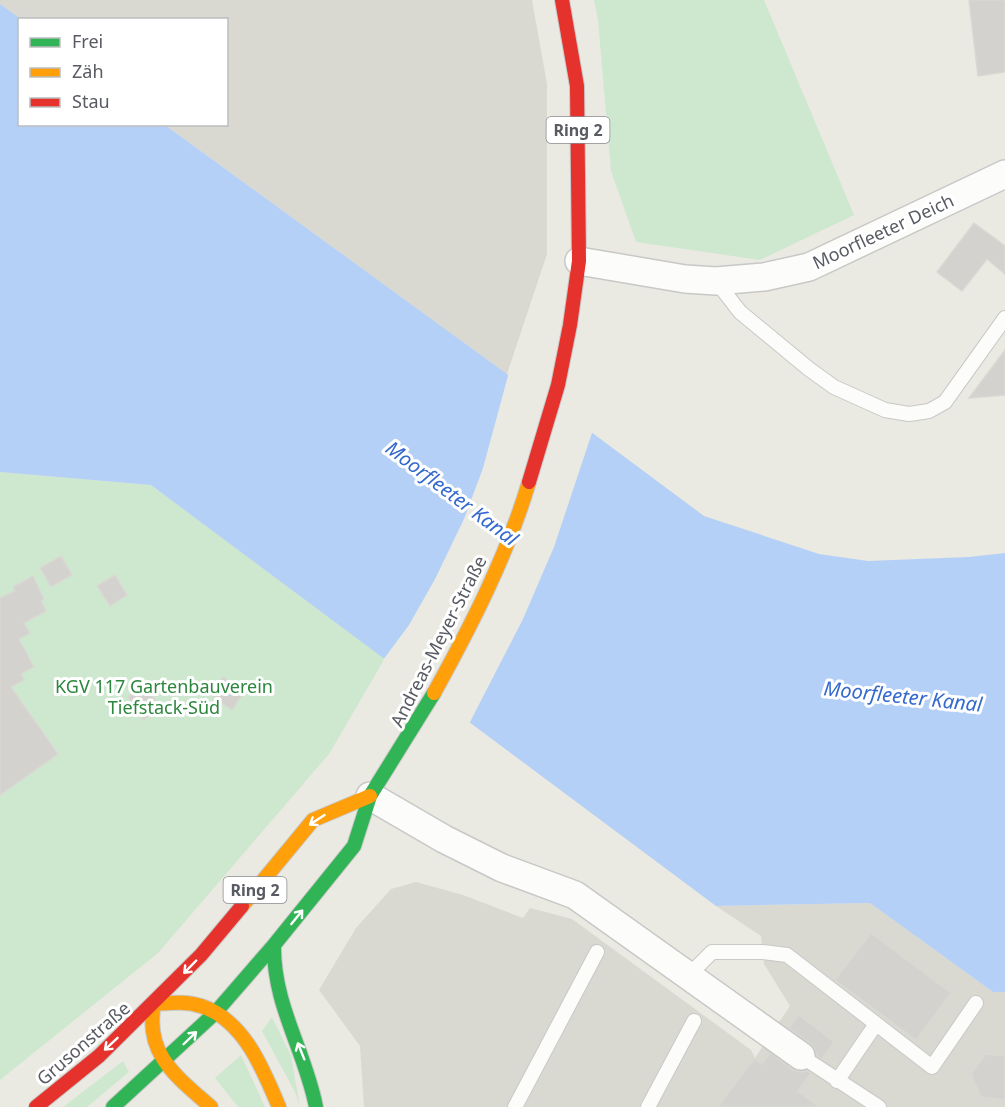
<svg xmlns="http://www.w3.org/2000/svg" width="1005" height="1107" font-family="'Noto Sans',sans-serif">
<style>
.industrial{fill:#d9d9d2}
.green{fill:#cee8cf}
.water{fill:#b4d0f6}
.pier{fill:#eae9e2}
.building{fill:#d3d2ce;stroke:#d9d8d2;stroke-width:1.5}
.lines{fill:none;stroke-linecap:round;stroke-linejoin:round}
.lane-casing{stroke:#c8c8c7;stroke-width:16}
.street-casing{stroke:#c8c8c7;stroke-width:30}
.fast-casing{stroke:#c7c7c6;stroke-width:16}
.slow-casing{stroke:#c7c7c6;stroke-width:16}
.jam-casing{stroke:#c7c7c6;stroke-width:16}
.lane{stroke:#fcfcfb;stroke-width:14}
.street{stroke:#fcfcfb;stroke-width:27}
.fast{stroke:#30b455;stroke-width:14}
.slow{stroke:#ff9f0a;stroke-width:14}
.jam{stroke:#e5322d;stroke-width:14}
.oneway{stroke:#fff}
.labels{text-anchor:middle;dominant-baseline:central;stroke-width:6;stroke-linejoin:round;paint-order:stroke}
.shield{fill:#fff;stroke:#8a8c91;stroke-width:1.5}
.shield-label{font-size:16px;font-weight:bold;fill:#585b62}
.street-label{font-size:18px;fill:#585b62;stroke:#fff}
.park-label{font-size:18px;fill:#2c863d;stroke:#fff}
.water-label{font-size:20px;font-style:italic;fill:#3469ce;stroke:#fff}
</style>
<rect width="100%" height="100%" fill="#eae9e2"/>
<path class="industrial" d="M0 0H532L547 84V254L507 374 165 125 226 124V20L21 19 0 4Z
M416 882 463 895 523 918 530 908 572 919 751 1050 755 1058 790 1006 764 964 761 936 716 906 870 903 993 992H1005V1107H364L360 1046 319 990 356 928 391 889Z"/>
<path class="green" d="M594 0H764L854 215 760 260 636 242 611 171 598 20Z
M0 472 151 485 385 658 329 754 158 953 0 1080Z
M272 1017 291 1056 300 1107 295 1092 262 1031Z
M241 1055 265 1107H238L215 1078Z
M123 1061 129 1072 87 1107H63Z"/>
<path class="water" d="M0 4 21 19 20 124 165 125 507 374 587 429 704 516 819 554 868 561 969 557 1005 553V992H993L870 903 716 906 151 485 0 472Z"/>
<path class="pier" d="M509 372 593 430 554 547 523 619 469 724 383 660 409 625 435 579 464 519 483 468Z"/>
<path class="building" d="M969 0H1005V72L978 76Z
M974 223 1005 246V274L987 259 962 291 937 272Z
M1005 350V395L969 398Z
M61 556 72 575 51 587 40 568Z
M115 575 127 595 110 606 97 586Z
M33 576 44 599 41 601 46 611 24 623 30 633 19 639 34 667 21 674 24 680 11 687 58 754 0 795V598L15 591 13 587Z
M223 677 244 692 232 710 210 694Z
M145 686 161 709 143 720 128 697Z
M871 933 951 993 916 1040 835 980Z
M799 1015 834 1042 822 1059 816 1055 815 1049 811 1044 789 1028Z
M770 1053 792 1069 800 1072 807 1071 811 1073 798 1091 819 1107H718L754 1059 762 1064Z
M986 1054 1005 1056V1100L981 1097 971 1074Z"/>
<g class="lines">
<g class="lane-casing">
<path id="lane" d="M716 281 740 312 809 369 834 387 885 410 909 414 929 411 945 402 1005 318
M688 976 712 952H763L787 955 932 1067 976 1003
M801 1056 879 1107
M837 1081 876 1024
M515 1107 597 952
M648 1107 694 1021"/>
</g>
<g class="street-casing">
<path id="street" d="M579 261 685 279 716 281 764 277 809 267 1005 174
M370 796 444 839 502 868 575 895 801 1056"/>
</g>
<g class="fast-casing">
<path id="fast" d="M274 945C273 1005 305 1050 316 1107
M113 1107 215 1013 274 945 354 846 370 796 434 693"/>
</g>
<g class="slow-casing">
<path id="slow" d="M434 693C471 626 507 556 529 482
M242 906 313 820 370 796
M211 1107C177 1077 144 1054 154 1004 170 1003 185 1001 201 1006 244 1020 263 1069 279 1107"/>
</g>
<g class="jam-casing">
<path id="jam" d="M529 482 558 385 570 325 579 261 577 86 562 0
M36 1107 99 1056 201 955 242 906"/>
</g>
<use href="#lane" class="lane"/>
<use href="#street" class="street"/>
<use href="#fast" class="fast"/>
<use href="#slow" class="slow"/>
<use href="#jam" class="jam"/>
</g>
<defs><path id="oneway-shaft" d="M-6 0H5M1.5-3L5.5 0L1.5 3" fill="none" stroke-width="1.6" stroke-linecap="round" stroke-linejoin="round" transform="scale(1.5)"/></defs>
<g class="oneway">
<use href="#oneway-shaft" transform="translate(317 820) rotate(147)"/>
<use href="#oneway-shaft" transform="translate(297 917) rotate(-51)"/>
<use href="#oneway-shaft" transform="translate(190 967) rotate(134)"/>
<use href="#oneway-shaft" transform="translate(190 1038) rotate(-44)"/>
<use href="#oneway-shaft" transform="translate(111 1044) rotate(137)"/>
<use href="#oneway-shaft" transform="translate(301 1051) rotate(-112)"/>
</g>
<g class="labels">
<g class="shield">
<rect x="546.5" y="117" width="63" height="26" rx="4.5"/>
<rect x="223.5" y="877" width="63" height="26" rx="4.5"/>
</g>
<g class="shield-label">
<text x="578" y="130">Ring 2</text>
<text x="255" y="890">Ring 2</text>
</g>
<g class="street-label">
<text transform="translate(883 231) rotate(-25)">Moorfleeter Deich</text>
<text transform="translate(438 641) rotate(-63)">Andreas-Meyer-Straße</text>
<text transform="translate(83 1043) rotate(-41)">Grusonstraße</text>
</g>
<g class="park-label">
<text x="164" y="686">KGV 117 Gartenbauverein<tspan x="164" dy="21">Tiefstack-Süd</tspan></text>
</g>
<g class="water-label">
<text transform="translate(452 493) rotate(37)">Moorfleeter Kanal</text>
<text transform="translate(903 696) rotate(6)">Moorfleeter Kanal</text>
</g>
</g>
<rect x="18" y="18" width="210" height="108" fill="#ffffff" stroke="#bcbdc0" stroke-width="1.5"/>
<rect x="30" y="38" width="30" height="9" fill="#30b455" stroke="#bcbdc0" stroke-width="1.5"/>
<text x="72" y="48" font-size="18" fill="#585b62">Frei</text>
<rect x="30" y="68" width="30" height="9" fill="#ff9f0a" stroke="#bcbdc0" stroke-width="1.5"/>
<text x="72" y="78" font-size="18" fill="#585b62">Zäh</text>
<rect x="30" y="98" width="30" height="9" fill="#e5322d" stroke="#bcbdc0" stroke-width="1.5"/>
<text x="72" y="108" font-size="18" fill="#585b62">Stau</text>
</svg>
